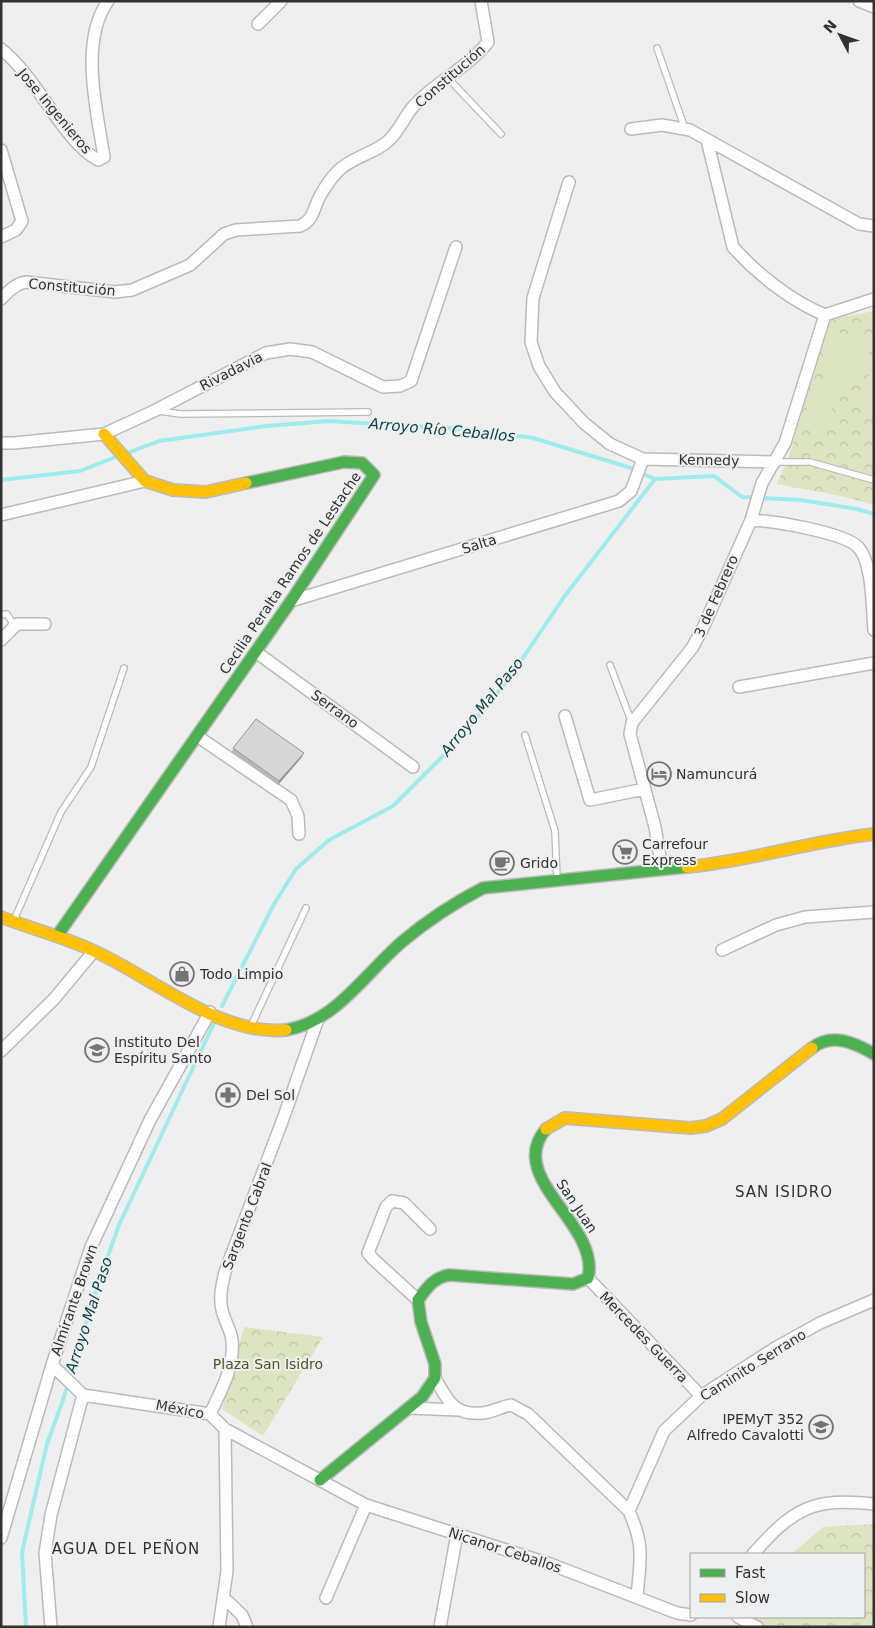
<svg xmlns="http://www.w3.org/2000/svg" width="875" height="1628" font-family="'DejaVu Sans',sans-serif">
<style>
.forest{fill:url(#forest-crowns)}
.pitch{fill:#dce4c1}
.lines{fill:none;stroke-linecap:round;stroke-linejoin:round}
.stream{stroke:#9eebed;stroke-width:4}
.lane-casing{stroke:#bababb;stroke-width:8}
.street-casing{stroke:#bababb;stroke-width:14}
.fast-casing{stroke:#bababb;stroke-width:14}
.slow-casing{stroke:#bababb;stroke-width:14}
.lane{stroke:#fdfdfd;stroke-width:5.5}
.street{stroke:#fdfdfd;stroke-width:11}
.fast{stroke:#4caf50;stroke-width:11}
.slow{stroke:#ffc107;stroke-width:11}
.wall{fill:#b8b8b8}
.shaded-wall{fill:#969696}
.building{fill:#d6d6d6;stroke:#969696}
.labels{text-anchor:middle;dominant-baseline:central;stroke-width:4;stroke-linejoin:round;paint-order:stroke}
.street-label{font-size:14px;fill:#323233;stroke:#eeeff0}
.poi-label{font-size:14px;fill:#323233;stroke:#eeeff0;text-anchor:start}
.park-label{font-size:14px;fill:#4b561f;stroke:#eeeff0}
.water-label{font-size:15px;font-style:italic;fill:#0e4243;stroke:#eeeff0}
.neighbourhood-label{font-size:15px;letter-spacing:1px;fill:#323233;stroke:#eeeff0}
</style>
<defs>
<pattern id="forest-crowns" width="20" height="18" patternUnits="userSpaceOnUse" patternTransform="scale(1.25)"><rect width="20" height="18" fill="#dce4c1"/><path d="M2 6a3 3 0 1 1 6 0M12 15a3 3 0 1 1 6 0" fill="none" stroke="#bdc4a6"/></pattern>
</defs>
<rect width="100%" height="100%" fill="#efefef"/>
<path class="forest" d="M874 311V505L846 497 777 484 790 453 827 328 832 319Z
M244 1327 323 1337 263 1436 222 1409Z
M874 1524V1627H751L746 1617H864V1554H792L823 1527Z"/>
<path class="pitch" d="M831 330 872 343 858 386 818 373Z
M874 359V413L858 408Z
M816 379 840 387 826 427 803 420Z"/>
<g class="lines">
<path class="stream" d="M125 454 159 441 266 426 329 421 477 430 533 438 628 467 655 479 714 476 742 497 801 500 857 509 874 514
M1 480 80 471 118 456
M222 1006 274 904 296 869 329 840 393 806 459 740 510 677 564 597 655 479
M26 1627 22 1552 47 1444 63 1400 98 1284 119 1225 216 1019"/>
<g class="lane-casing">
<path id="lane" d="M657 48 685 129
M447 77 501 134
M159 411 181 414 368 412
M775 462H810L874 480
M1 615 7 614 12 622 11 628
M610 665 632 723
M525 735 555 831 557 879
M14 920 61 812 91 767 124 668
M251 1026 306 908"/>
</g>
<g class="street-casing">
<path id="street" d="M859 1 874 7
M258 24 281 1
M1 49C38 78 62 140 98 160L104 157C97 111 79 42 108 1
M631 129 662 125 690 130 859 224 874 226
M707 140 733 247C757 274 791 301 825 315
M1 150 22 221 16 230 1 237
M569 182 533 298 531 342 539 366 555 392 584 423 610 444 643 459 775 462
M1 299C9 291 15 284 26 282L115 292 132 290 190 265 224 234 236 230 300 226C314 220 313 209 320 196 325 187 331 178 338 171 352 157 373 154 387 142 399 132 403 119 412 108 434 82 467 69 488 42L481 1
M825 315 874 299
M1 443H14L104 434 154 411 266 353 290 349 312 352 383 387 400 386 411 381 456 247
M1 515 145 481
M751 520C773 521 843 532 858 547 873 563 872 609 874 630
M291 601 619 501 631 491 643 459
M1 640 17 624H45
M256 652 413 767
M739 687 874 663
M565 716 590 800 645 789
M197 736 291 800 298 816 299 834
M662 869 655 827 630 734 632 723 692 648 702 630 751 520 762 483 785 443 825 315
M722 950 776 925 805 917 874 912
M1 1051 54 999 94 951
M588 1278 701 1396
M418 1300 373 1259 368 1253 386 1207 392 1201 404 1203 430 1229
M435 1378C448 1401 454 1416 483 1413 492 1412 501 1407 511 1405L528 1414 629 1511
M83 1395 210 1414 225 1429 366 1505 550 1564 677 1613 691 1615
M83 1395 52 1365 91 1247 150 1120 210 1012
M409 1408 458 1410
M210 1414C221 1391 235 1366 232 1340 231 1330 224 1320 222 1310 219 1297 222 1285 225 1272L283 1119 318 1019
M1 1538 52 1365
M753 1554C793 1509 812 1497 874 1504
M223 1597 242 1615 247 1627
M637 1597C640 1560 645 1547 629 1511L664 1431 701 1396 775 1348 820 1323 874 1300
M326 1598 366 1505
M738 1617 757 1627
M51 1627 45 1553 51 1515 83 1395
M219 1627 227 1571 225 1429
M440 1627 457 1534"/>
</g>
<g class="fast-casing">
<path id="fast" d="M57 936 291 601 374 475 362 463 344 462 246 483
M286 1030C336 1022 366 972 403 941 428 920 454 903 483 888L687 867
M812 1048C832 1032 855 1043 874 1054
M320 1480 422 1397 435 1378V1364L421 1322 418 1300C427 1288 433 1278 449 1275L573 1284 588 1278C601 1224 504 1178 546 1129"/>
</g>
<g class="slow-casing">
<path id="slow" d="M104 434 145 481 173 490 206 492 246 483
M687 867C750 861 811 841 874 834
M1 917C32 929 64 937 94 951 152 977 219 1036 286 1030
M546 1129 565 1118 691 1128 706 1126 722 1119 812 1048"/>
</g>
<use href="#lane" class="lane"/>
<use href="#street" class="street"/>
<use href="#fast" class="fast"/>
<use href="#slow" class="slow"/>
</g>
<path class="wall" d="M233 748 302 757 278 785 232 752Z"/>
<path class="shaded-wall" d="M304 753 302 757 278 785 279 781Z"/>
<path class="building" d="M256 719 304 753 279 781 233 748Z"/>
<defs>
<g id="hotel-ring" transform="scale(1.25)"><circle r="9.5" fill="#eeeff0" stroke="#747475" stroke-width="1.5"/><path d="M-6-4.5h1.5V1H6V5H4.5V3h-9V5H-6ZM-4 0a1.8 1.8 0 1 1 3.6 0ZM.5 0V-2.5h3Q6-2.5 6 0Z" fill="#747475"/></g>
<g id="supermarket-ring" transform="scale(1.25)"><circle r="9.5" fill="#eeeff0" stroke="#747475" stroke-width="1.5"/><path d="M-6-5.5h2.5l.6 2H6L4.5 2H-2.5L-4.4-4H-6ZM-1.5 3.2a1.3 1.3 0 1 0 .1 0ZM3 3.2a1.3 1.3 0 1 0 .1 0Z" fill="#747475"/></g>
<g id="cafe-ring" transform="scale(1.25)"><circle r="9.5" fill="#eeeff0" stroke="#747475" stroke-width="1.5"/><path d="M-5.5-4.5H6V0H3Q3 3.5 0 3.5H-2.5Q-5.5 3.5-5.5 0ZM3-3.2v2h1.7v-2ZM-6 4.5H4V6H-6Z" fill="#747475"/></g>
<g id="shop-ring" transform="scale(1.25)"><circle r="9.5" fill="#eeeff0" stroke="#747475" stroke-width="1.5"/><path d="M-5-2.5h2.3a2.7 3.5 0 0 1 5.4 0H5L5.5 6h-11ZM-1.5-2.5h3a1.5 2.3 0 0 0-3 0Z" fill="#747475"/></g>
<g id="school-ring" transform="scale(1.25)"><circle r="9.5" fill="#eeeff0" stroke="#747475" stroke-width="1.5"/><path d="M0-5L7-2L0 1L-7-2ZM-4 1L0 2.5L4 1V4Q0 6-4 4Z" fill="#747475"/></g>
<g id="pharmacy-ring" transform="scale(1.25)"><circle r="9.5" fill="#eeeff0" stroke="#747475" stroke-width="1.5"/><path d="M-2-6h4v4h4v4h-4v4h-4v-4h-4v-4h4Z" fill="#747475"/></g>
</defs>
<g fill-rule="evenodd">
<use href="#hotel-ring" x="659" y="774"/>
<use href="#supermarket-ring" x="625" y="852"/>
<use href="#cafe-ring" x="502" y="863"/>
<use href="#shop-ring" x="182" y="974"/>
<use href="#school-ring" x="97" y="1050"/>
<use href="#pharmacy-ring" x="228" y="1095"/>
<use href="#school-ring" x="821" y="1427"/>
</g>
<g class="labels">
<g class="street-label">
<text transform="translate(450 76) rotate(-41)">Constitución</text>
<text transform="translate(55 111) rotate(50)">Jose Ingenieros</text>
<text transform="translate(72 287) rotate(5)">Constitución</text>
<text transform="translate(231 371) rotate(-27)">Rivadavia</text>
<text transform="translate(709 460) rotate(1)">Kennedy</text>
<text transform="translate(479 544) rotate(-17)">Salta</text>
<text transform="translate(290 573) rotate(-56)">Cecilia Peralta Ramos de Lestache</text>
<text transform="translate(716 596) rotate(-66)">3 de Febrero</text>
<text transform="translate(335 709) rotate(36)">Serrano</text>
<text transform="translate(577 1206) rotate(56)">San Juan</text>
<text transform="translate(247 1216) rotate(-69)">Sargento Cabral</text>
<text transform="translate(74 1300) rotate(-71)">Almirante Brown</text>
<text transform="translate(644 1337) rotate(46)">Mercedes Guerra</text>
<text transform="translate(753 1365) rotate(-32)">Caminito Serrano</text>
<text transform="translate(180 1409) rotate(11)">México</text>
<text transform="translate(505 1550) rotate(18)">Nicanor Ceballos</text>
</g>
<g class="poi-label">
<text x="676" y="774">Namuncurá</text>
<text x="642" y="844">Carrefour<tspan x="642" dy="16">Express</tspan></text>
<text x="520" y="863">Grido</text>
<text x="200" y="974">Todo Limpio</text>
<text x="114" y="1042">Instituto Del<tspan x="114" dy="16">Espíritu Santo</tspan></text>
<text x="246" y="1095">Del Sol</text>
<text x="804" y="1419" text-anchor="end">IPEMyT 352<tspan x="804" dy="16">Alfredo Cavalotti</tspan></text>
</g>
<g class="park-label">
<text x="268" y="1364">Plaza San Isidro</text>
</g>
<g class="water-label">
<text transform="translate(442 430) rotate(5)">Arroyo Río Ceballos</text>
<text transform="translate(482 707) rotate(-51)">Arroyo Mal Paso</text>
<text transform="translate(89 1315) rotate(-72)">Arroyo Mal Paso</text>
</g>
<g class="neighbourhood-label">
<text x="784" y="1192">SAN ISIDRO</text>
<text x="126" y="1549">AGUA DEL PEÑON</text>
</g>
</g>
<rect width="875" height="1628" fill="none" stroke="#323233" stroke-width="5"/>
<rect x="690" y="1553" width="175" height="65" fill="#eeeff0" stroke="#a3a3a4"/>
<rect x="700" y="1569" width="25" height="8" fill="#4caf50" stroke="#a3a3a4"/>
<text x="735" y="1578" font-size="15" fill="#323233">Fast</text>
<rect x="700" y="1594" width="25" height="8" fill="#ffc107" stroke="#a3a3a4"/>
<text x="735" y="1603" font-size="15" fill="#323233">Slow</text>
<g transform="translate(840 35) rotate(311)" stroke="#eeeff0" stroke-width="4" paint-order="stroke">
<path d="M0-4L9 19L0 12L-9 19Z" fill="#323233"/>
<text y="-8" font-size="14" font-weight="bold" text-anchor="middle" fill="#323233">N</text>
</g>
</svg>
